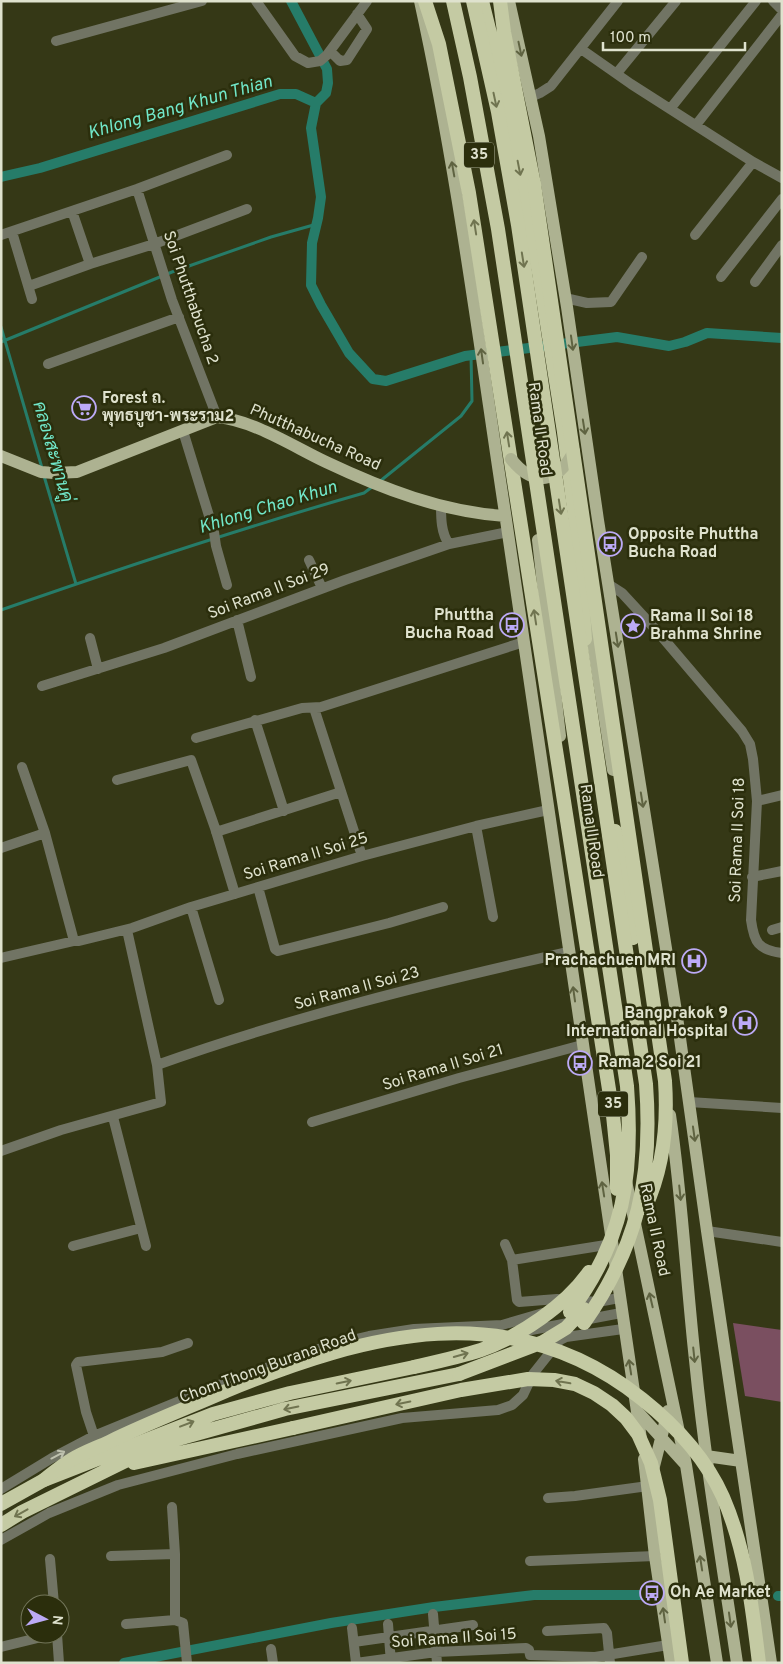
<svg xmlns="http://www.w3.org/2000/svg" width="783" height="1664" font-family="Overpass,Sarabun,sans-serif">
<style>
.green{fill:#7a4f60}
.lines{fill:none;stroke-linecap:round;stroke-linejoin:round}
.stream{stroke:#267c69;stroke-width:3}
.canal{stroke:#267c69;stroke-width:10}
.minor{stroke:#717464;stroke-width:10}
.major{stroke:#adb291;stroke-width:12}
.highway{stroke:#c4caa3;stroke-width:14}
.major-bridge{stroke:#adb291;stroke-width:12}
.highway-bridge{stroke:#c4caa3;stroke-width:14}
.oneway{stroke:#5f6341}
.oneway2{stroke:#707450}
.oneway3{stroke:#bec1ae}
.labels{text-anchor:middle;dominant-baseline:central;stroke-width:5;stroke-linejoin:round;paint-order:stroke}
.shield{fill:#2b2e0c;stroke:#a9ac94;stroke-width:1}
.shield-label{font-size:15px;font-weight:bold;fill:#dfe2ce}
.street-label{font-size:16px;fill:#dfe2ce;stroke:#2b2e0c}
.poi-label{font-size:16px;font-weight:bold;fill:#dfe2ce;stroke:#2b2e0c;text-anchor:start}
.water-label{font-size:18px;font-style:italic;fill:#71e7c9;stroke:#2b2e0c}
</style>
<rect width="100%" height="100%" fill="#353816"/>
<path class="green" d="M733 1323 782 1330V1402L745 1396Z"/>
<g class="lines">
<path class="stream" d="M1 327 42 468
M1 342 172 272 271 237 317 224
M44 476 76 584
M379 482 461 416 472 401 471 355
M1 610C121 568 242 528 364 493L372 487"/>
<path class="canal" d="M291 1 327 69 328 83 326 93 316 103
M1 177 40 168 280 94H296L316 103 311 128 321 197 318 218 312 243 311 285 321 305 349 353 373 379 386 381 465 356 617 337 669 346 685 342 707 333 782 338
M778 1596H782
M124 1663 331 1623 434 1607 534 1595H642"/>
<path class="minor" d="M256 1 295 56 308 63 320 61 327 55 367 1
M773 1 782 10
M56 41 202 1
M581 49 631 84 753 162 782 178
M330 51 340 61 347 60 367 29 357 14
M617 73 676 1
M531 97 540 93 551 86 618 1
M670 109 756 1
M696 125 781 16 782 13
M137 189 172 300 217 417
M72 211 90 264
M12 232 32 299
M1 235 137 189 227 155
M695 235 753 162
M721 277 782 199
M755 282 782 245
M29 286 90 264 154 244 247 209
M565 298 587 303 611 302 642 257
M48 364 179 317
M183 431 214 532 216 546 227 585
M441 505C441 518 441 533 449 544
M309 560 322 588
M608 584 622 593 657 631 742 731 750 744 753 759 757 801 751 920C754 942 758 950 782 953
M237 620 251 677
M90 638 98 669
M42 686 164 648 345 580 449 544 508 532
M314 708 362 856
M255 720 284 811
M196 738 302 708 321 707 524 642
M22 767 45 833
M117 780 191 760 215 828 235 894
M757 801 782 795
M476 826 493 917
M216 832 341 792
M1 848 45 833 74 941H79L132 928 191 907 362 856 476 826 548 810
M752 877 782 871
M258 887 275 949 278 951 389 923 443 907
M191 907 219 1000
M772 930 782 927
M1 958 74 941
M157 1065C291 1017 430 983 568 952
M689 1102 782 1108
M113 1117 146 1246
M312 1122 459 1078 582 1045
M1 1151 61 1130 161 1102 157 1065 127 930
M707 1231 782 1242
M505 1244 512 1260
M612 1244 512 1260 517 1300 519 1302 557 1299 598 1302 619 1298
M73 1246 141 1228
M526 1331 621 1313
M94 1436 86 1412 76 1365 78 1362 162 1352 188 1343
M1 1489 52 1458 94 1436 219 1385 330 1345 369 1336 414 1329 502 1325 543 1313
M548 1498 575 1496 648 1486
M172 1507 175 1554V1620L183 1623 187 1663
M1 1540 49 1513 118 1485 237 1454 402 1418 498 1410 512 1405 523 1395 533 1374 560 1340 566 1337 623 1329
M111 1556 175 1554
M50 1559 54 1604
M530 1561 655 1556
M433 1614 437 1663
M126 1624 175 1620
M388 1624 391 1663
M352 1628 356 1663
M547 1631 604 1628 607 1633 610 1663
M57 1634 59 1663
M354 1642 473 1625
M1 1647 54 1634
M271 1649 273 1663
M356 1663 436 1652 526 1648 529 1650 530 1655 595 1657 668 1645"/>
<path class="major" d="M420 1C457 170 479 342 505 513 552 822 594 1131 641 1439
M509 1 539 136 567 307 598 520 678 1024 707 1231 771 1663
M1 456 41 472 54 473 77 472 217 417C253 420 294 447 326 462 383 489 443 512 505 516
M538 540 560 736
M589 619 613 770
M670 1115C682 1196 686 1278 695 1360 705 1461 722 1562 737 1663
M626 1181 686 1465 717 1663
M637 1411 686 1465
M706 1456 741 1461
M644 1459 655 1556 671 1663
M652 1474 668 1411"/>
<path class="highway" d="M425 1 439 44 469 193 613 1115
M482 1 506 97 539 273 564 432 578 540 585 639
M500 1 504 32 534 184
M615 831 633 938
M134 1463 293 1428
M1 1504 44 1480 213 1414 290 1393 414 1367
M1 1525 22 1512 160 1444 285 1409 459 1374"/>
<path class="major-bridge" d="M511 459C534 488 558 483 574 451"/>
<path class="highway-bridge" d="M453 1 470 77 498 229 627 1086C634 1175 624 1240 570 1312
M473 1 498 112 518 225 646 1084C653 1177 638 1246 584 1323
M534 184 665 1081C668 1125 664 1167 645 1208
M613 1115 617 1155V1189
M414 1367C436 1362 459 1357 481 1350 519 1337 566 1305 589 1272
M459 1374 543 1342 566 1328 584 1309
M293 1428 461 1390 528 1379 554 1380 575 1384 594 1393 612 1405 626 1418 638 1434 651 1463 660 1500 682 1663
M44 1480C53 1473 61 1466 71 1460 82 1453 96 1448 109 1442 148 1423 187 1408 226 1391 368 1333 510 1294 642 1399 676 1426 705 1457 723 1497 746 1550 752 1606 759 1663"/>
</g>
<defs><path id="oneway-shaft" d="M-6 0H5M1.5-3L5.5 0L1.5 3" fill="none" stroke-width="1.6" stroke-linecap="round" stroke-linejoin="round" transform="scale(1.25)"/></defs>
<g class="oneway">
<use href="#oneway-shaft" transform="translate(520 49) rotate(78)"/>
<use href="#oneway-shaft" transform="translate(453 169) rotate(-100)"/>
<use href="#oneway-shaft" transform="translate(572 343) rotate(82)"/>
<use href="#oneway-shaft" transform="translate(482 356) rotate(-98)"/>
<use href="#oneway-shaft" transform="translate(584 427) rotate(81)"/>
<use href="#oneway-shaft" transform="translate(617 640) rotate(81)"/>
<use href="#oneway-shaft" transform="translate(642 800) rotate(81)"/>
<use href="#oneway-shaft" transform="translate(574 994) rotate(-98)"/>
<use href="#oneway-shaft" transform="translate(694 1134) rotate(82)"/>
<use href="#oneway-shaft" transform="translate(603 1189) rotate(-99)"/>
<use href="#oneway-shaft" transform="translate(680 1193) rotate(84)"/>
<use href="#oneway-shaft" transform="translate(651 1300) rotate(-103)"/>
<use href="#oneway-shaft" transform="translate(694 1355) rotate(84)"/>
<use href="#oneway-shaft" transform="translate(630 1367) rotate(-99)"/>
<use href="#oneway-shaft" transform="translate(701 1563) rotate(-99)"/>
<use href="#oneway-shaft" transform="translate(664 1615) rotate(-98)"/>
<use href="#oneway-shaft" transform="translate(730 1620) rotate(82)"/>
</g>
<g class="oneway2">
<use href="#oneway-shaft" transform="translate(495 100) rotate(78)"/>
<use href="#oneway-shaft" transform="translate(519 168) rotate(79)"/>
<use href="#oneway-shaft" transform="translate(475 227) rotate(-99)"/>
<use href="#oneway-shaft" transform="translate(523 260) rotate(81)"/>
<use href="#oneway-shaft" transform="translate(508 439) rotate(-99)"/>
<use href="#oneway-shaft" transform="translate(560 507) rotate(81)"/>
<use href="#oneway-shaft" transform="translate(535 617) rotate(-99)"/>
<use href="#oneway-shaft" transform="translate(461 1355) rotate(-16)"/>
<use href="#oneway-shaft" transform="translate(344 1382) rotate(-12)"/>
<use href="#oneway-shaft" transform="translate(563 1382) rotate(-170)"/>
<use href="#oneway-shaft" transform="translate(403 1403) rotate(168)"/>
<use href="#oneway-shaft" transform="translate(291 1408) rotate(168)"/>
<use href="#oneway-shaft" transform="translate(187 1424) rotate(-21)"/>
<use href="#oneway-shaft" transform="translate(21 1513) rotate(151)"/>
</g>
<use class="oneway3" href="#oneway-shaft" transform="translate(58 1455) rotate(-28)"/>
<defs>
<g id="supermarket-ring" transform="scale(1.25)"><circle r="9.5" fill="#2b2e0c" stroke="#bcaaf6" stroke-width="1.5"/><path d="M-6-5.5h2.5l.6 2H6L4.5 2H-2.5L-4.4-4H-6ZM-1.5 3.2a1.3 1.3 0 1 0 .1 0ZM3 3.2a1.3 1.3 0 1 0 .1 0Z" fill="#bcaaf6"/></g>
<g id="bus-ring" transform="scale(1.25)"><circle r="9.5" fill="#2b2e0c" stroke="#bcaaf6" stroke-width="1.5"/><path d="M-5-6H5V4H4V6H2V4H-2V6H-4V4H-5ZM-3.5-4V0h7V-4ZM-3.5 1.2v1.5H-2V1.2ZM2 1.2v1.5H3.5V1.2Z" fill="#bcaaf6"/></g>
<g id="sight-ring" transform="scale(1.25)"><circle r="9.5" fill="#2b2e0c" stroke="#bcaaf6" stroke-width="1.5"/><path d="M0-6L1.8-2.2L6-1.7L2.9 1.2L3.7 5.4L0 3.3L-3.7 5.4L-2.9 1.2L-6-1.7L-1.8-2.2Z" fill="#bcaaf6"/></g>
<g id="hospital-ring" transform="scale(1.25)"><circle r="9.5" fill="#2b2e0c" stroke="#bcaaf6" stroke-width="1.5"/><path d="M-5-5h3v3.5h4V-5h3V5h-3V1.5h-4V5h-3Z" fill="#bcaaf6"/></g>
</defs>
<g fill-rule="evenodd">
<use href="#supermarket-ring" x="84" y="408"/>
<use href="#bus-ring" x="610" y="544"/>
<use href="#bus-ring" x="512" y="625"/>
<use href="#sight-ring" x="633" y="626"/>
<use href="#hospital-ring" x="694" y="961"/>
<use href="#hospital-ring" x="745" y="1023"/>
<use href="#bus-ring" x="580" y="1063"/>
<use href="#bus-ring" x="652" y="1593"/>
</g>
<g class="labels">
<g class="shield">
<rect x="464" y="142.5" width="30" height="25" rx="4"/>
<rect x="598" y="1091.5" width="30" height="25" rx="4"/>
</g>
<g class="shield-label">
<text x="479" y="155">35</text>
<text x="613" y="1104">35</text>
</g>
<g class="street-label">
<text transform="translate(190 298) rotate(71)">Soi Phutthabucha 2</text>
<text transform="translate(539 429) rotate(82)">Rama II Road</text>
<text transform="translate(315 438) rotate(24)">Phutthabucha Road</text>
<text transform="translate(269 592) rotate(-21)">Soi Rama II Soi 29</text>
<text transform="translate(591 831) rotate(82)">Rama II Road</text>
<text transform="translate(738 840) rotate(-88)">Soi Rama II Soi 18</text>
<text transform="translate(306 857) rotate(-17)">Soi Rama II Soi 25</text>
<text transform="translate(357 989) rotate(-15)">Soi Rama II Soi 23</text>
<text transform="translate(443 1068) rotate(-17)">Soi Rama II Soi 21</text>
<text transform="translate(654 1230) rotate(78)">Rama II Road</text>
<text transform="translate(268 1367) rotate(-20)">Chom Thong Burana Road</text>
<text transform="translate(454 1639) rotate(-4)">Soi Rama II Soi 15</text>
</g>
<g class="poi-label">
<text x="102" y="399">Forest ถ.<tspan x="102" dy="18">พุทธบูชา-พระราม2</tspan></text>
<text x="628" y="535">Opposite Phuttha<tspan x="628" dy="18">Bucha Road</tspan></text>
<text x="494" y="616" text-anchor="end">Phuttha<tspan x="494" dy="18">Bucha Road</tspan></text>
<text x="650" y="617">Rama II Soi 18<tspan x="650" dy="18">Brahma Shrine</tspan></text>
<text x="676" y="961" text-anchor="end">Prachachuen MRI</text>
<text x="728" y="1014" text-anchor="end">Bangprakok 9<tspan x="728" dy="18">International Hospital</tspan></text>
<text x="598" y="1063">Rama 2 Soi 21</text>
<text x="670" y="1593">Oh Ae Market</text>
</g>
<g class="water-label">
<text transform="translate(180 108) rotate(-16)">Khlong Bang Khun Thian</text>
<text transform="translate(52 452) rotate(74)">คลองสะพานคู่</text>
<text transform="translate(268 508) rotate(-17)">Khlong Chao Khun</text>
</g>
</g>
<rect width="783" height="1664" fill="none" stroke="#dfe2ce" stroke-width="5"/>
<g transform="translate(45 1619) rotate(96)"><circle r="24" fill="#2b2e0c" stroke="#73765a"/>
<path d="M0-4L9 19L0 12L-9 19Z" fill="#bcaaf6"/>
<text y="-8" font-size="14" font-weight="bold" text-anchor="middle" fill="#dfe2ce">N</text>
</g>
<path d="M603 42v8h142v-8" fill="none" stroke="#dfe2ce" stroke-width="2.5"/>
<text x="610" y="42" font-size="15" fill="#dfe2ce" stroke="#2b2e0c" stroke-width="4" paint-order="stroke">100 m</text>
</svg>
